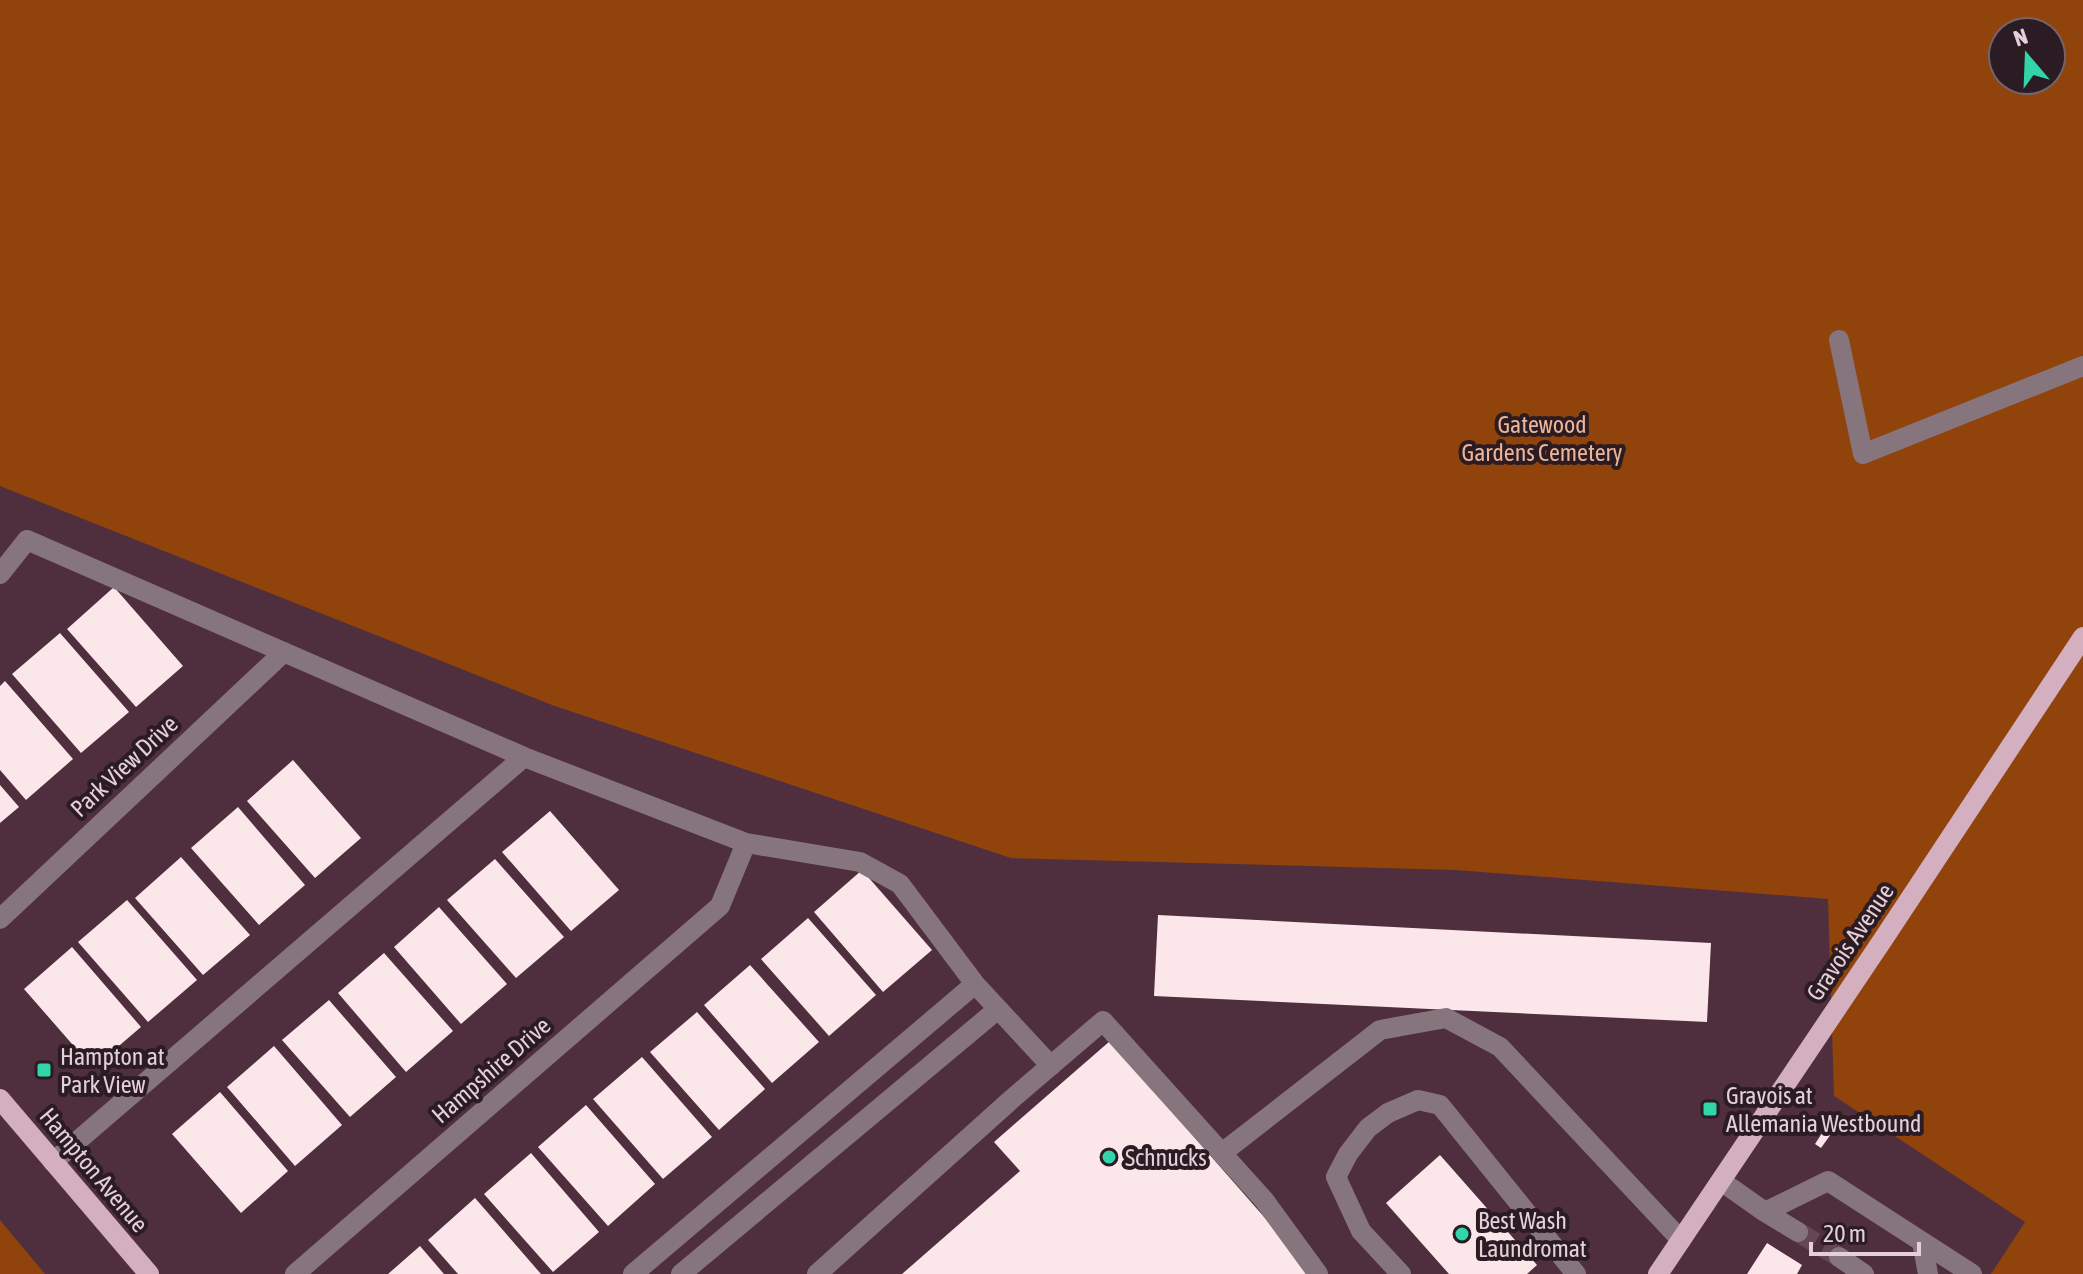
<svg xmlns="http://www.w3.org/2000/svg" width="2083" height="1274" font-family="'Asap Condensed',sans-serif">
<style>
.green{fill:#90430a;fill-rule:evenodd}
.building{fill:#fbe7e9}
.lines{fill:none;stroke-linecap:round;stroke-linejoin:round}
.minor-tunnel{stroke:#664655;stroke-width:20;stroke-dasharray:20 10;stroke-linecap:butt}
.minor{stroke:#87757d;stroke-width:20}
.major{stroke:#d3afbf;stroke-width:20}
.poi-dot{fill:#32d4a9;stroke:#2b1c23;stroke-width:3}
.labels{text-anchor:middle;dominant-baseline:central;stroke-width:8;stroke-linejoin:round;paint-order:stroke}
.park-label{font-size:24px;fill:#edb597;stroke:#2b1c23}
.street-label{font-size:24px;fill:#e5cfd8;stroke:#2b1c23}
.poi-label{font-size:24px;fill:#e5cfd8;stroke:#2b1c23;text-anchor:start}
</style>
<rect width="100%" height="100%" fill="#4f2e3e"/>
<path class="green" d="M0 0H2083V1274H1991L2025 1222 1834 1096 1828 899 1456 870 1011 858 552 705 0 486ZM2003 32H2051V80H2003Z
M0 1220 45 1274H0Z"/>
<path class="building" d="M114 587 183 666 136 707 67 629Z
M60 633 129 712 81 753 12 674Z
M5 681 73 759 26 800 0 770V686Z
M293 760 361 838 315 878 247 801Z
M0 785 19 807 0 823Z
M238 807 305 885 259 925 191 848Z
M550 811 619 890 571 931 502 852Z
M181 857 250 935 203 975 135 898Z
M495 859 564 937 516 978 447 900Z
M862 870 932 950 883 992 814 912Z
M127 900 197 980 148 1022 78 942Z
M439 907 507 984 461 1024 394 947Z
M1158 915 1711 943 1707 1022 1154 996Z
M808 918 876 995 829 1036 761 959Z
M72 947 141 1027 93 1068 24 989Z
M384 953 453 1031 406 1072 338 993Z
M750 965 819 1042 772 1083 704 1005Z
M329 1000 396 1077 350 1117 282 1040Z
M697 1012 765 1089 719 1130 650 1052Z
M1110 1041 1314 1274H902L1020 1171 994 1142Z
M274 1046 342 1125 295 1166 227 1087Z
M642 1057 712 1137 663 1179 593 1099Z
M220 1092 288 1171 241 1213 172 1134Z
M586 1105 655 1184 608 1226 538 1147Z
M1824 1130 1831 1134 1821 1148 1815 1144Z
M531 1153 599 1232 553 1272 484 1194Z
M1440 1155 1537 1265 1527 1274H1449L1386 1203Z
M475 1198 541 1274H458L428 1240Z
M1767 1243 1802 1265 1797 1274H1747Z
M420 1246 444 1274H388Z"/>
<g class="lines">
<path class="minor-tunnel" d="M1798 1232 1839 1257"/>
<path class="minor" d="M1839 340 1863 454 2083 366
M0 574 27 540 524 757 746 843 860 862 900 884 975 984 1051 1066
M0 919 284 652
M1222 1153 1380 1030 1446 1018 1500 1047 1681 1240
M53 1162 524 757
M1721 1181 1765 1212 1798 1232
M1765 1212 1828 1181 1972 1274
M1922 1242 1928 1274
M1839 1257 1864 1274
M295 1274 720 906 746 843
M633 1274 975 984
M681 1274 998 1009
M817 1274 1013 1098 1103 1021 1264 1200 1318 1274
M1401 1274 1361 1231 1336 1177 1348 1154 1368 1128 1388 1113 1418 1100 1440 1105 1576 1274"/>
<path class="major" d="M0 1099 149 1274
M1658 1274 1884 938 2083 637"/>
</g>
<g class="poi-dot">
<rect x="36" y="1062" width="16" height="16" rx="4"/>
<rect x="1702" y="1101" width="16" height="16" rx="4"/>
<circle cx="1109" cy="1157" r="8"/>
<circle cx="1462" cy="1234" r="8"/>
</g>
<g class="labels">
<g class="park-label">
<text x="1542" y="424">Gatewood<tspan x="1542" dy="28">Gardens Cemetery</tspan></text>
</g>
<g class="street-label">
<text transform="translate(124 766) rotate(-43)">Park View Drive</text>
<text transform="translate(1850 942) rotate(-56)">Gravois Avenue</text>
<text transform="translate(491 1070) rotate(-41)">Hampshire Drive</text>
<text transform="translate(94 1170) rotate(50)">Hampton Avenue</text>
</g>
<g class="poi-label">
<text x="60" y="1056">Hampton at<tspan x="60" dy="28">Park View</tspan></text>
<text x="1726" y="1095">Gravois at<tspan x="1726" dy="28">Allemania Westbound</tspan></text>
<text x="1125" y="1157">Schnucks</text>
<text x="1478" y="1220">Best Wash<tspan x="1478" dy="28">Laundromat</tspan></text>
</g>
</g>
<g transform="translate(2027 56) rotate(341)"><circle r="38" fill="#2b1c23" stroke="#75646b" stroke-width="2"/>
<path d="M0-6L14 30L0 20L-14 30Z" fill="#32d4a9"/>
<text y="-12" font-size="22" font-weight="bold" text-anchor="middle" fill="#e5cfd8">N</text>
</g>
<path d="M1811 1242v12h108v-12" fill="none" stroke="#e5cfd8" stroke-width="4"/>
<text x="1823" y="1242" font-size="24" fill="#e5cfd8" stroke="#2b1c23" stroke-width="6" paint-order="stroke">20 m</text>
</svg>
